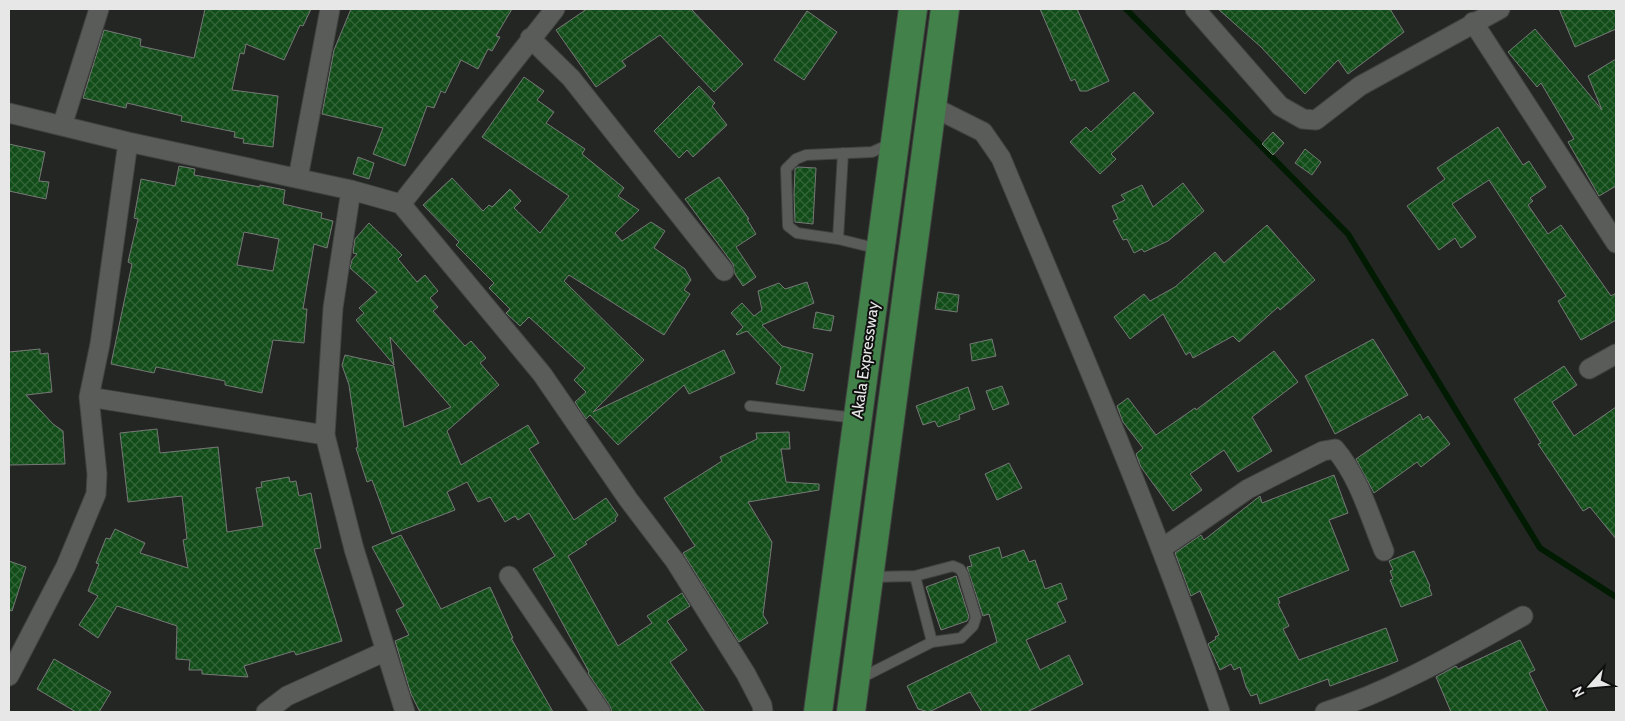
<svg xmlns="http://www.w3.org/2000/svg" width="1625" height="721" font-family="Cabin,sans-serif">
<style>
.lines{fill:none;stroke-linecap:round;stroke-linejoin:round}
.stream{stroke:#001b02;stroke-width:6}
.building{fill:url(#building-cross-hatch);stroke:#767876;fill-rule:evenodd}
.lane-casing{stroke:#414341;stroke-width:12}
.street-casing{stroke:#414341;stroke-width:21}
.primary-casing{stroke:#414341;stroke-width:30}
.lane{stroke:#595c59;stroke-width:10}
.street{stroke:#595c59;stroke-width:19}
.primary{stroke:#43814a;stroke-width:28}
.labels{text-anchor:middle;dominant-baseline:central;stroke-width:4;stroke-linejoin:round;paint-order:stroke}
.street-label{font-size:16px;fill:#e6e7e6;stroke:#0e0f0e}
</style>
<defs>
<pattern id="building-cross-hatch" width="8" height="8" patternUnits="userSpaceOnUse" patternTransform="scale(1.25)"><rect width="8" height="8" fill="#114c19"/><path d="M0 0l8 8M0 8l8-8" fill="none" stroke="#34663a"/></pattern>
</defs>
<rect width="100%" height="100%" fill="#242624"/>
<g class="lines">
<path class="stream" d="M1126 9 1348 234 1540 548 1616 597"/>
</g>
<path class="building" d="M205 9H311L303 26 300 25 284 60 246 44 244 54 240 53 232 90 278 96 273 147 243 143 244 139 234 137 235 132 181 121 182 116 127 103 126 108 83 98 104 30 141 39 140 46 194 58Z
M351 9H512L496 36 500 37 492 51 488 49 478 69 461 60 445 93 441 91 434 108 427 106 405 166 373 154 383 128 322 114 334 50Z
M587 9H691L743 64 714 92 660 35 622 61 626 66 596 87 556 30Z
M1040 9H1077L1109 81 1087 91H1080L1075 79 1071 81Z
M1218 9H1390L1404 32 1348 74 1338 60 1305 94 1261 47Z
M1559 9H1616V29L1575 47Z
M807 11 837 32 804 80 774 60Z
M1535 29 1602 110 1588 76 1616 59V186L1599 196 1568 142 1574 139 1541 83 1537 87 1508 52Z
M524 77 544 91 537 100 554 112 546 123 585 149 582 154 624 188 618 196 639 210 615 233 622 241 651 222 665 231 654 248 685 269 691 280 684 290 690 294 664 335 569 275 564 281 644 360 593 412 724 350 735 373 689 394 684 385 618 445 590 415 586 419 575 402 586 392 574 380 585 368 529 317 520 326 506 313 510 309 489 288 494 283 456 245 459 242 423 205 452 178 483 211 489 205 492 207 510 189 521 201 514 208 540 233 569 196 482 137Z
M699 86 715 103 712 106 727 125 693 157 687 150 679 158 654 131Z
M1134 92 1154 113 1111 154 1116 159 1100 174 1070 142 1086 127 1091 132Z
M1498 127 1523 165 1529 161 1546 187 1530 198 1533 201 1528 205 1548 234 1561 225 1611 296 1616 293V320L1581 340 1558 301 1566 296 1489 180 1452 204 1476 237 1461 248 1455 238 1439 250 1407 206 1445 179 1437 168Z
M1273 132 1284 143 1273 155 1262 144Z
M9 144 45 152 39 181 49 182 46 199 9 191Z
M1305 149 1321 162 1312 175 1295 163Z
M358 157 374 163 369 179 353 174Z
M179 166 195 169 194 175 260 187V185L285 190 283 204 322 213 321 218 333 221 327 248 314 244 303 309H307L304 343 273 340 262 393 225 385V381L156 367 154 373 111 364 132 264 128 262 138 219 134 218 141 179 175 186ZM244 232 279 239 273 271 237 265Z
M798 167 816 168 813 224 795 222 794 195 795 169Z
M719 177 749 219H747L756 234 736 247 756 277 743 286 735 274 733 264 685 199Z
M1183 183 1204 211 1168 241 1144 252 1142 249 1134 253 1127 239 1123 240 1113 221 1118 219 1112 206 1125 200 1121 195 1142 185 1153 207Z
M369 223 402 255 398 259 417 282 425 275 438 291 430 298 438 307 433 311 465 346 471 341 486 358 480 363 499 385 447 431 461 465 528 425 539 443 529 449 574 520 606 498 618 515 615 519 616 521 585 542 587 544 568 556 618 646 652 623 647 616 682 593 690 606 667 621 687 650 670 662 705 712H612L610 706 588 673 589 672 533 569 555 556 529 513 518 520 515 516 505 522 490 497 478 502 467 482 447 492 455 510 392 534 372 480 367 482 356 448 358 447 349 385 342 365 345 355 394 366 404 427 451 407 390 337 394 365 356 320 364 313 359 308 377 292 350 268 352 260 357 254 353 253 355 239Z
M1267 225 1315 280 1280 310 1278 307 1239 342 1233 336 1193 358 1190 352 1186 355 1163 314 1130 339 1114 317 1144 294 1150 301 1175 287 1215 252 1224 263Z
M807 282 814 303 762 325 782 346 813 354 804 391 776 384 781 367 747 331 737 335 736 334 743 327 731 313 742 303 754 316 762 310 758 291 779 283 785 289Z
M938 292 959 295 957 312 935 309Z
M816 312 834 316 831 331 813 328Z
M992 339 996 356 972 361 970 344Z
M1373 339 1408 395 1335 434 1305 376Z
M40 349V354L48 353 52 392 26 395 53 424 63 431 65 464 9 465V352Z
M1274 351 1298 382 1252 417 1272 451 1238 472 1224 450 1190 474 1202 490 1173 511 1141 467 1136 454 1143 448 1123 422 1117 406 1128 398 1156 435 1195 408 1196 410Z
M1564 366 1577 385 1552 402 1574 436 1616 407V539L1590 507 1583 511 1538 444 1541 443 1514 399Z
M1002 386 1009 404 993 410 986 391Z
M968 387 975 409 959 415 960 419 938 427 935 421 923 425 916 406Z
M1420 414 1423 420 1428 416 1450 444 1421 467 1417 462 1374 493 1356 459Z
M157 429 160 453 218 447 227 532 263 526 256 488 262 487 261 482 289 477 290 482 296 481 299 496 311 493 321 548 314 549 342 641 296 655 294 651 244 666 248 677 202 674V670H189L190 660 176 659 177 626 117 606 98 638 79 625 98 596 88 591 99 564 96 563 106 538 110 539 115 529 145 543 140 553 188 568 183 540 187 539 182 496 128 502 120 433Z
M789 432 790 449H781L786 482 819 484V490L748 502 772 542 763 615 768 623 739 642 683 553 695 546 664 498 722 461 720 457 757 439 756 433Z
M1009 463 1022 488 997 500 985 474Z
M1334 475 1348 513 1329 520 1349 570 1278 598 1280 603 1278 604 1289 626 1283 629 1299 660 1386 628 1398 661 1330 686 1328 679 1260 704 1257 694 1251 696 1246 687 1240 667 1234 670 1231 664 1220 670 1208 644 1216 639 1215 637 1219 635 1200 591 1191 596 1175 553 1201 535 1204 540 1260 496 1262 503Z
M401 535 441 609 490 587 513 638H511L553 712H420L411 694 395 641 409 635 396 610 404 606 372 547Z
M999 547 1002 558 1024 550 1029 562 1035 560 1045 589 1061 583 1067 599 1057 603 1066 622 1026 640 1040 670 1069 655 1083 684 1027 712H982L970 692 929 712 918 709 907 686 997 642 989 614 983 616 967 567 972 566 969 556Z
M1414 551 1430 586 1429 587 1432 595 1401 607 1390 580 1393 579 1390 571 1393 570 1389 561Z
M9 561 26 567 12 611 9 610Z
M956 576 969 617 967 621 941 630 926 587Z
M1520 640 1535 670 1529 673 1548 712H1451L1436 677 1456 666 1458 669Z
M54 659 111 692 99 712H76L37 689Z"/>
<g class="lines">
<g class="lane-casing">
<path id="lane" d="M838 239 843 153
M879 249 838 239 797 233 788 226 786 169 796 159 806 155 872 152 892 143
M750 406 856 418
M915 576 932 642
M859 679 932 642 961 638 973 626 976 617 963 574 960 569 953 566 915 576 871 577"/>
</g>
<g class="street-casing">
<path id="street" d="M1195 9 1280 106 1303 119 1316 120 1360 86 1500 9
M1473 22 1616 243
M530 38 571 78 724 271
M931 106 983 132 1001 158C1077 341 1157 524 1220 712
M9 113 128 142 351 190 401 204 542 374 628 499 675 561 746 674 762 705 763 712
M62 126 99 9
M298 178 330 9
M351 190 333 308 325 435 354 549 405 712
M401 204 555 9
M1589 369 1616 354
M89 397 325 435
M1161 549 1248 489 1323 451 1335 449C1359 477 1370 517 1384 551
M509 576 601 712
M9 676 66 566 96 494 97 474 89 397 100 344 128 142
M266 712 287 696 386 651
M1325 712C1396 689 1458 652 1523 616"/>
</g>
<g class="primary-casing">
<path id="primary" d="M818 712 913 9
M851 712 945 9"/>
</g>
<use href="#lane" class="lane"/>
<use href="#street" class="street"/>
<use href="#primary" class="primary"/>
</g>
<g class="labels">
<g class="street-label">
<text transform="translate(865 360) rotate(-82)">Akala Expressway</text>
</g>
</g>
<rect width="1625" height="721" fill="none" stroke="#e6e7e6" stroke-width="20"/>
<g transform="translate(1590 686) rotate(243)" stroke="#0e0f0e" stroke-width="4" paint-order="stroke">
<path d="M0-4L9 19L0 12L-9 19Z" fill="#e6e7e6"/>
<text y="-8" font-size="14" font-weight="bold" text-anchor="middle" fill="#e6e7e6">N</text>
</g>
</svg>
